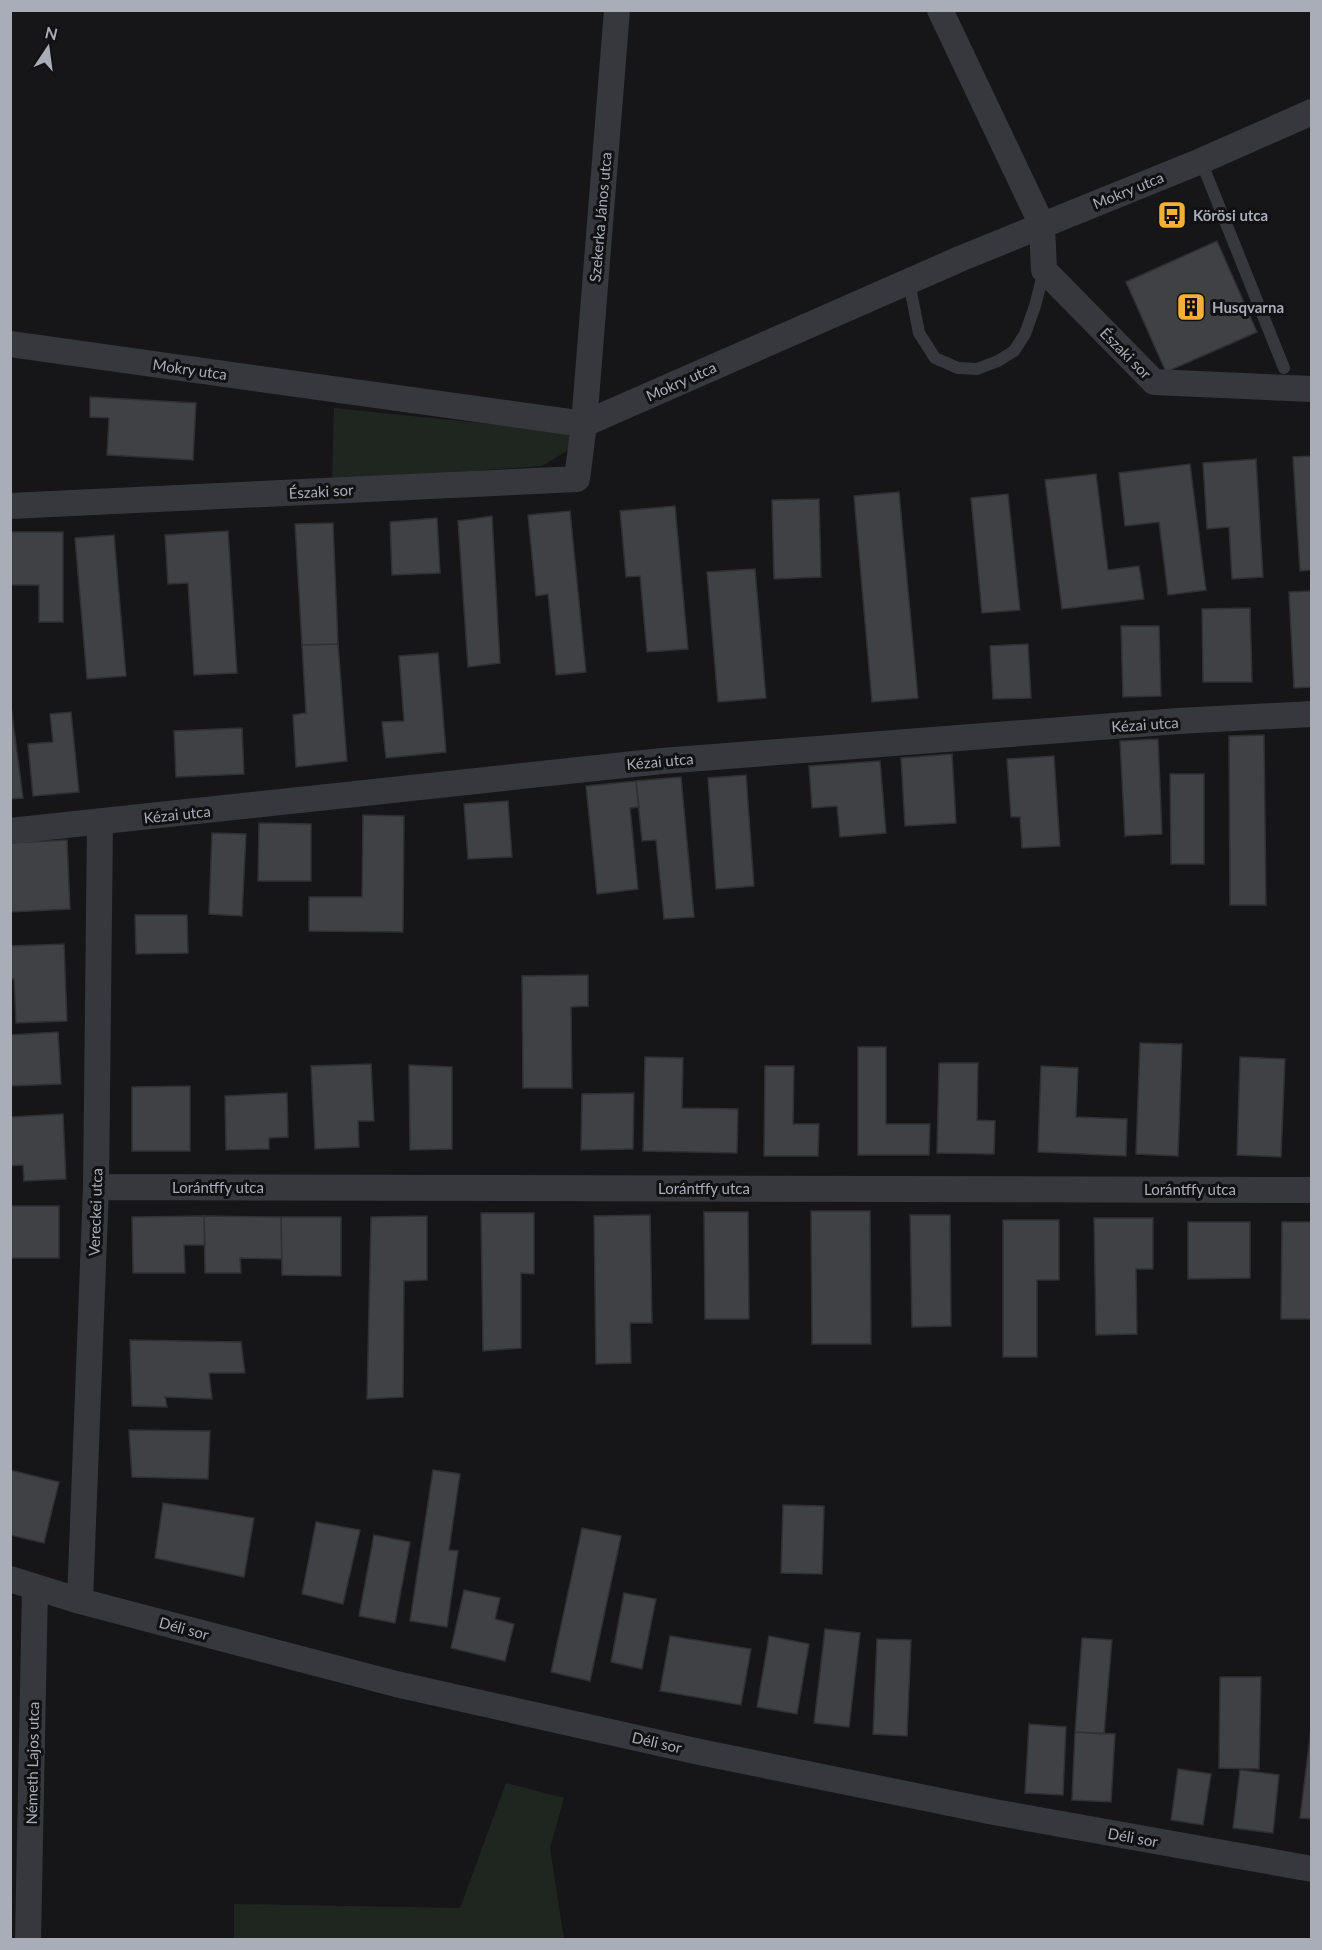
<svg xmlns="http://www.w3.org/2000/svg" width="1322" height="1950" font-family="Lato,sans-serif">
<style>
.green{fill:#1e261f}
.building{fill:#404145;stroke:#303034;stroke-width:1.5}
.lines{fill:none;stroke-linecap:round;stroke-linejoin:round}
.service{stroke:#37383d;stroke-width:12}
.minor{stroke:#37383d;stroke-width:26}
.labels{text-anchor:middle;dominant-baseline:central;stroke-width:6;stroke-linejoin:round;paint-order:stroke}
.street-label{font-size:15px;fill:#a8adb8;stroke:#111113}
.poi-label{font-size:15px;font-weight:bold;fill:#a8adb8;stroke:#111113;text-anchor:start}
</style>
<rect width="100%" height="100%" fill="#161618"/>
<path class="green" d="M334 408 570 432V449L542 466 332 481Z
M506 1783 564 1798 550 1848 564 1939H234V1904L460 1908Z"/>
<path class="building" d="M1217 241 1257 332 1166 372 1126 282Z
M90 397 196 403 193 460 107 455 109 418 90 417Z
M1312 456V570L1300 571 1293 457Z
M1256 459 1263 577 1232 579 1229 527 1207 529 1203 463Z
M1190 464 1206 590 1168 595 1159 522 1125 526 1119 473Z
M1096 474 1108 570 1139 566 1144 599 1062 609 1045 480Z
M899 492 918 698 872 702 854 496Z
M1008 494 1020 610 982 613 971 498Z
M819 499 821 577 774 579 772 500Z
M675 506 688 649 647 652 640 576 626 577 620 511Z
M570 511 586 672 556 675 548 594 536 596 528 515Z
M492 516 500 663 468 667 458 521Z
M437 518 440 573 392 575 390 522Z
M333 523 338 644 302 645 295 524Z
M228 531 237 673 194 675 188 583 168 584 165 535Z
M10 532H63V622H39V585H10Z
M114 535 126 676 87 679 75 538Z
M755 569 766 698 718 702 707 572Z
M1312 591V687L1294 688 1289 592Z
M1250 608 1252 682H1203L1202 609Z
M1121 626H1159L1161 696 1123 697Z
M338 644 347 761 296 767 293 715 306 713 302 645Z
M1028 644 1031 698 993 699 990 646Z
M438 653 446 752 386 758 382 722 404 721 399 656Z
M10 698 23 798 10 799Z
M71 712 79 792 33 796 28 744 53 742 50 714Z
M242 728 244 774 176 777 174 731Z
M1264 735 1266 905H1230L1229 736Z
M1158 739 1162 834 1125 836 1120 741Z
M952 754 956 823 905 826 901 758Z
M1054 756 1060 846 1022 848 1020 817H1011L1007 759Z
M880 761 886 833 840 837 837 806 812 808 809 766Z
M1170 774H1204V864H1171Z
M746 775 754 886 716 889 708 778Z
M681 777 694 917 664 919 656 840 642 841 636 781Z
M636 781 639 807 630 808 638 889 597 894 586 786Z
M508 801 512 857 468 859 464 804Z
M363 815 404 816 403 932 309 931V897H362Z
M259 823 311 824V881H258Z
M212 833 246 834 242 916 209 914Z
M67 840 70 909 10 912V843Z
M135 915H187L188 953 136 954Z
M64 944 67 1021 16 1023 14 979H10V946Z
M588 975V1006L571 1007 572 1088H523L522 976Z
M58 1032 61 1084 10 1086V1035Z
M1140 1043 1182 1044 1178 1156 1136 1154Z
M858 1047H886V1124H930L929 1155H858Z
M645 1057 683 1058 682 1108 738 1109 737 1153 643 1151Z
M1240 1057 1285 1059 1281 1157 1237 1155Z
M939 1063H978L977 1120 995 1121 994 1154 937 1153Z
M371 1064 374 1121H358L359 1147 315 1149 311 1066Z
M409 1065 452 1067V1149L410 1150Z
M765 1066H794L793 1124H819L818 1156H764Z
M1041 1066 1078 1068 1076 1117 1127 1119 1126 1156 1038 1152Z
M190 1086V1151H132V1087Z
M287 1093 288 1137 269 1138V1149L226 1150 225 1096Z
M634 1093 633 1149 581 1150 582 1094Z
M63 1114 66 1179 24 1181 23 1165 10 1166V1117Z
M10 1206H59V1258H10Z
M811 1211H870L871 1344H812Z
M704 1212H748L749 1319H705Z
M481 1213H534V1274L521 1273V1348L483 1351Z
M650 1215 652 1323H630L631 1363 596 1364 594 1216Z
M910 1215H950L951 1326 912 1327Z
M204 1216 205 1245H184L185 1273H133L132 1217Z
M204 1216 281 1217 282 1259 240 1258 241 1273H205Z
M427 1216V1280L404 1281 403 1397 367 1399 371 1217Z
M281 1217H341V1276L282 1275Z
M1094 1218H1153V1269H1136L1137 1334 1096 1335Z
M1003 1220H1059V1280H1037V1357H1003Z
M1188 1222H1250V1278L1188 1279Z
M1282 1222H1312V1319H1281Z
M130 1340 241 1342 245 1373H209L212 1399 165 1397 167 1407 132 1406Z
M129 1430 210 1431 208 1479 132 1477Z
M10 1470 59 1482 44 1543 10 1535Z
M433 1470 460 1474 449 1550 458 1551 447 1627 410 1621Z
M163 1503 254 1518 244 1577 155 1558Z
M783 1505 824 1506 822 1574 781 1573Z
M316 1522 360 1530 343 1604 302 1594Z
M582 1528 621 1536 590 1681 551 1672Z
M374 1535 410 1542 395 1623 359 1616Z
M464 1590 500 1598 495 1619 514 1624 505 1661 451 1648Z
M624 1593 656 1599 642 1669 611 1662Z
M825 1629 860 1633 849 1727 814 1723Z
M670 1636 751 1649 741 1705 660 1691Z
M769 1636 809 1644 797 1714 757 1707Z
M1082 1638 1112 1640 1104 1734 1075 1732Z
M877 1639 911 1640 907 1736 873 1734Z
M1220 1677H1261L1259 1769 1219 1768Z
M1312 1721V1819L1300 1818Z
M1029 1724 1066 1727 1063 1795 1025 1793Z
M1075 1732 1115 1734 1111 1802 1072 1800Z
M1178 1769 1211 1774 1203 1825 1171 1820Z
M1240 1770 1279 1775 1273 1833 1233 1828Z"/>
<g class="lines">
<path class="service" d="M1201 161 1284 368
M909 282 919 333 935 358 958 368 977 369 998 361 1014 351 1025 334 1035 306 1044 271"/>
<path class="minor" d="M940 10 1042 225 1044 270 1154 382 1312 389
M10 344 584 424 962 258 1201 161 1312 112
M10 506 577 479 584 424 617 10
M10 831 662 761 1178 721 1312 714
M96 1187 1312 1190
M10 1579 80 1601 396 1684 695 1751 994 1812 1312 1869
M80 1601 96 1187 100 823
M28 1940 35 1587"/>
</g>
<defs>
<g id="bus-square" transform="scale(1.5)"><rect x="-9" y="-9" width="18" height="18" rx="4" fill="#f2b134" stroke="#111113"/><path d="M-5-6H5V4H4V6H2V4H-2V6H-4V4H-5ZM-3.5-4V0h7V-4ZM-3.5 1.2v1.5H-2V1.2ZM2 1.2v1.5H3.5V1.2Z" fill="#111"/></g>
<g id="building-square" transform="scale(1.5)"><rect x="-9" y="-9" width="18" height="18" rx="4" fill="#f2b134" stroke="#111113"/><path d="M-4-6H4V6H1V3H-1V6H-4ZM-2.5-4.3h1.7v1.8h-1.7ZM.8-4.3h1.7v1.8H.8ZM-2.5-1h1.7V.8h-1.7ZM.8-1h1.7V.8H.8Z" fill="#111"/></g>
</defs>
<g fill-rule="evenodd">
<use href="#bus-square" x="1172" y="215"/>
<use href="#building-square" x="1191" y="307"/>
</g>
<g class="labels">
<g class="street-label">
<text transform="translate(1128 190) rotate(-22)">Mokry utca</text>
<text transform="translate(600 217) rotate(-85)">Szekerka János utca</text>
<text transform="translate(1126 353) rotate(45)">Északi sor</text>
<text transform="translate(190 369) rotate(8)">Mokry utca</text>
<text transform="translate(681 381) rotate(-24)">Mokry utca</text>
<text transform="translate(321 491) rotate(-3)">Északi sor</text>
<text transform="translate(1145 724) rotate(-4)">Kézai utca</text>
<text transform="translate(660 761) rotate(-5)">Kézai utca</text>
<text transform="translate(177 814) rotate(-6)">Kézai utca</text>
<text x="218" y="1187">Lorántffy utca</text>
<text x="704" y="1188">Lorántffy utca</text>
<text x="1190" y="1189">Lorántffy utca</text>
<text transform="translate(95 1212) rotate(-88)">Vereckei utca</text>
<text transform="translate(184 1628) rotate(15)">Déli sor</text>
<text transform="translate(657 1742) rotate(13)">Déli sor</text>
<text transform="translate(32 1763) rotate(-89)">Németh Lajos utca</text>
<text transform="translate(1133 1837) rotate(10)">Déli sor</text>
</g>
<g class="poi-label">
<text x="1193" y="215">Körösi utca</text>
<text x="1212" y="307">Husqvarna</text>
</g>
</g>
<rect width="1322" height="1950" fill="none" stroke="#a8adb8" stroke-width="24"/>
<g transform="translate(48 48) rotate(13)" stroke="#111113" stroke-width="4.5" paint-order="stroke">
<path d="M0-4.5L10 22L0 15L-10 22Z" fill="#a8adb8"/>
<text y="-9" font-size="16" font-weight="bold" text-anchor="middle" fill="#a8adb8">N</text>
</g>
</svg>
